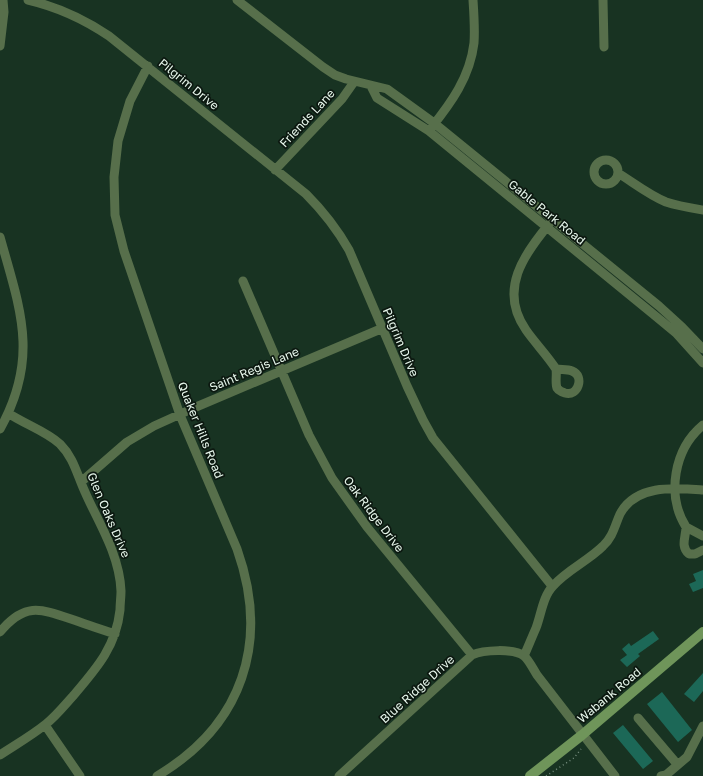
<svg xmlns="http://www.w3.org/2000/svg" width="703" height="776" font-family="'Golos Text',sans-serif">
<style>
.building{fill:#1c6857}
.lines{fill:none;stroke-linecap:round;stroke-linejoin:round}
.path{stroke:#738a7b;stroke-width:1.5;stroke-dasharray:1 3;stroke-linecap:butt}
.street{stroke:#576f4b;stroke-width:9}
.secondary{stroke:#6f955a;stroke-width:10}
.labels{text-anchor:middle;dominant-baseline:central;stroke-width:3.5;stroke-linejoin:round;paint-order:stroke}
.street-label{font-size:12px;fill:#e8f8ed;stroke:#0c1810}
</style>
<rect width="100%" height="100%" fill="#183322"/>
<path class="building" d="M703 570V588L693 592 689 584 696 581 693 574Z
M653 631 659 639 638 654 640 656 627 667 620 660 627 655 622 649 629 643 631 646Z
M703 673V691L694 702 684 694Z
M662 692 692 730 678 742 647 704Z
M623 725 653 761 643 769 613 733Z"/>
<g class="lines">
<path class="path" d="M546 776 574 758 581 749"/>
<path class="street" d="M28 0C58 7 84 19 109 36L306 194C323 211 337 229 349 250L407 386 423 420 433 438 552 586
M237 0 323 67 335 75 346 79 387 89 434 123 659 306 682 327 703 349
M603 0 604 47
M0 46 4 12 3 0
M148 66 130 101 118 141 114 177 115 215 124 251 180 415 237 549C270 642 243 725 157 776
M371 86 377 98 429 131 653 314 676 333 703 363
M431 128C451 103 470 77 474 43 475 29 474 15 473 0
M594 172a12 12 0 1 1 24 0a12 12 0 1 1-24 0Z
M275 170 342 99 354 82
M618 173C634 183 649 195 666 202 678 206 691 208 703 210
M550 223C524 254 498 290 526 330 535 343 547 355 556 369
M0 237C20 309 40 357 0 429
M243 281 309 435 332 478 367 527 472 655
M556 369C561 370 567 369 572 371 585 376 578 397 565 393 562 392 559 391 557 388 555 383 557 375 556 369Z
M81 482 127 442 154 426 196 407 383 328
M686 527C666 495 674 449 703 425
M703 536 686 527C686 537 680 546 689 554H695L703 550
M0 632C24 603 39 608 71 619 85 624 100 629 115 634
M524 656C528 647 532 637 536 628 541 615 543 596 553 586 567 570 588 561 603 546 613 537 615 525 620 514 636 484 675 488 703 490
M638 718 677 764
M45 725 80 776
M0 755C15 745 31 736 46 724 56 716 64 706 73 696 96 669 116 647 120 610 120 604 121 597 121 591 120 563 107 537 94 511 91 505 88 499 85 492 77 475 74 458 60 444 46 431 24 424 8 413
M339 776 472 655C483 650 514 648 524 656 529 660 533 669 537 675L615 776
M661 776 666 775 687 757 703 726"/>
<path class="secondary" d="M530 776 582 735 703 632"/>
</g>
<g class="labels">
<g class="street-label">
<text transform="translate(189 84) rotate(39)">Pilgrim Drive</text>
<text transform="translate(307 118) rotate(-47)">Friends Lane</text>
<text transform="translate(547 212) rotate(39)">Gable Park Road</text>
<text transform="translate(401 342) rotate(67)">Pilgrim Drive</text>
<text transform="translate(254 369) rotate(-23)">Saint Regis Lane</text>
<text transform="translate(201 430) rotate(68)">Quaker Hills Road</text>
<text transform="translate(374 514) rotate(53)">Oak Ridge Drive</text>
<text transform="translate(109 515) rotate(67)">Glen Oaks Drive</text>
<text transform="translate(417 689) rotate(-42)">Blue Ridge Drive</text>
<text transform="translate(609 695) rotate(-40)">Wabank Road</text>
</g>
</g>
</svg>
